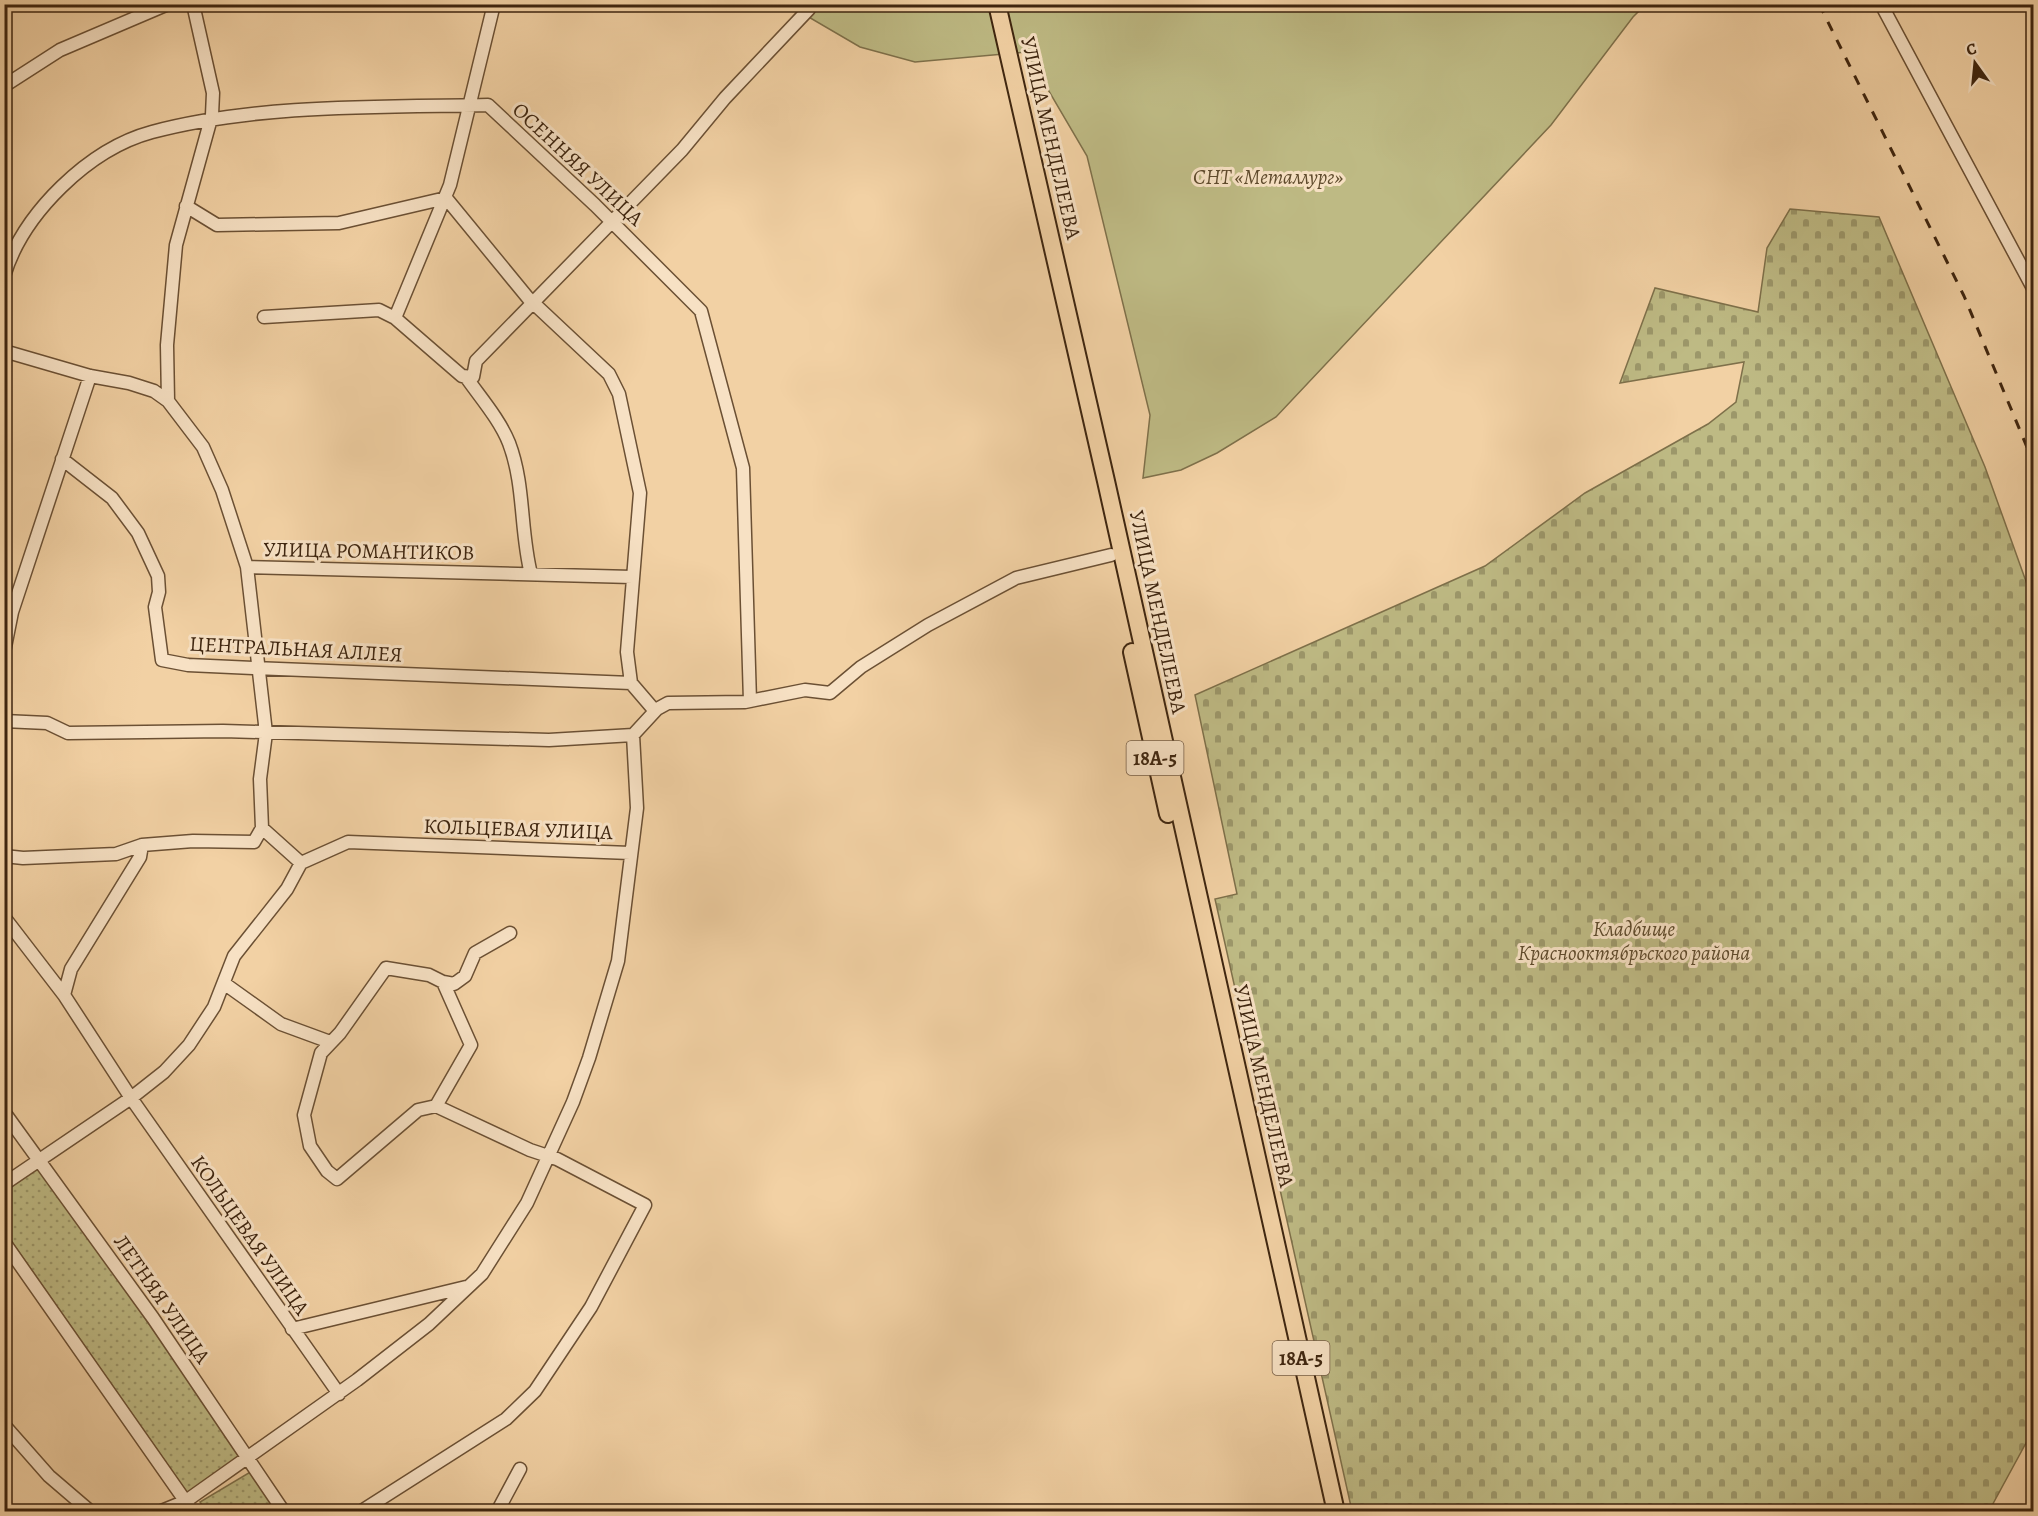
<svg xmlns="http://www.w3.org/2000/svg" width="2038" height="1516" font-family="Alegreya,serif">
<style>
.grass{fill:url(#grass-dots);stroke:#7e704a;stroke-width:1.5}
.cemetery{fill:url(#cemetery-stones);stroke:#7e704a;stroke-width:1.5}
.green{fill:#beba84;stroke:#7e704a;stroke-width:1.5}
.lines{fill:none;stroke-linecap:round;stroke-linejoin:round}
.minor-casing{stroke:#6b5034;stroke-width:15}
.highway-casing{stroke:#3e250f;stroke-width:20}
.minor{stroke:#f7e1c4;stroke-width:12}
.highway{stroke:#f2d1a4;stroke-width:16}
.rail{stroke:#3e250f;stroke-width:3;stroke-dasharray:10 10;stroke-linecap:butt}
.labels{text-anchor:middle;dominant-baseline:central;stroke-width:6;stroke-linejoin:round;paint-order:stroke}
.shield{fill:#f7e1c4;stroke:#765d45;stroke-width:1.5}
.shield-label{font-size:20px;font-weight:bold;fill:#3e250f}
.street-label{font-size:21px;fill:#3e250f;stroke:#f7e1c4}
.park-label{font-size:21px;font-style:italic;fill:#5e4a2c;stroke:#f7e1c4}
</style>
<defs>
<pattern id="grass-dots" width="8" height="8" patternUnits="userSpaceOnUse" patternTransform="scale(1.5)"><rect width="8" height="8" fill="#beba84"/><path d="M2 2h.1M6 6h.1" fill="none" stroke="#9c976a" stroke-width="1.8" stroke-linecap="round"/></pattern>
<pattern id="cemetery-stones" width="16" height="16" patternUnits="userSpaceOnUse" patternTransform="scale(1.5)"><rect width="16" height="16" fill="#beba84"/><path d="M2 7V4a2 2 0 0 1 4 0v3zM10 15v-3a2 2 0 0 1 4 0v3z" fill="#9c976a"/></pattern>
</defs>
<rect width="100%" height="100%" fill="#f2d1a4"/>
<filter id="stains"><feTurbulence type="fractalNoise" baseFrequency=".00333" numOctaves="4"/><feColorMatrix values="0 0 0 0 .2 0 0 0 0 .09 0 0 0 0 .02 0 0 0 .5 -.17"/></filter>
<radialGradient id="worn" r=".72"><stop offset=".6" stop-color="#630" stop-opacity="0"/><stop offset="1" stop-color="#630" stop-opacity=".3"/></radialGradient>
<path class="grass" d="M39 1166 242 1457 188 1494 5 1232 4 1190Z
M252 1471 279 1511H206L200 1502Z"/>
<path class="cemetery" d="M1790 209 1879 217 1985 467 2033 601V1430L1989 1511H1352L1215 899 1237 894 1195 695 1485 566 1585 493 1708 424 1736 402 1744 362 1620 383 1655 288 1758 312 1767 248Z"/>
<path class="green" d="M788 5H1645L1633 17 1551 125 1276 417 1217 453 1181 470 1143 478 1150 415 1087 156 1026 52 915 62 860 47Z"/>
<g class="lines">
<g class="minor-casing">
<path id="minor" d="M1881 4 2034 290
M4 86 60 50 168 4
M186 206 217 225 339 223 446 198 528 298 609 374 619 394 640 493 627 652 631 683
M4 276C23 213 89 149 152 132 257 104 380 107 488 105L595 205 701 311 743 468 750 701
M264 317 379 310 395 318 462 376 473 377 476 361 682 150 725 98 809 9
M395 318 450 185 494 4
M4 351 90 376 129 383 154 391 168 401 203 447 222 490 247 567 632 577
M466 377C480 397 500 420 509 443 525 485 520 531 531 574
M168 401 167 345 176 245 212 115 213 93 193 4
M62 459 112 498 138 533 158 576 159 592 155 607 162 660 188 665 253 668 631 683 655 711
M247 567 266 733 260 779 262 828
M4 652 12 612 90 376
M4 721 47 723 68 733 223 731 549 740 633 735 657 709 668 703 745 702 805 690 830 693 861 667 928 625 1016 578 1111 555
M4 856 23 858 116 854 142 845 193 841 254 842 262 828 301 863
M4 917 64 995 131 1098 339 1394
M386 968 429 975 443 982 471 1045 436 1106 418 1110 337 1179 327 1171 310 1146 304 1115 321 1053 340 1033Z
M443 982 454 984 465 976 475 953 510 933
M225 984 281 1024 330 1042
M64 995 71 969 140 857 142 845
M4 1112 153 1318 284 1512
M4 1184 131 1098 164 1072 189 1045 214 1007 234 956 287 889 301 863 348 842 630 853
M4 1242 193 1512
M292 1329 466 1287
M4 1425 49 1476 91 1512
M159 1512 186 1501 357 1380 429 1324 482 1274 527 1203 573 1102 589 1058 618 961 637 808 633 735
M360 1512 506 1419 535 1391 591 1307 645 1205 557 1159 530 1150 436 1106
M497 1512 520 1469"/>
</g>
<g class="highway-casing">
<path id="highway" d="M997 4 1106 481 1336 1512
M1132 652 1168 814"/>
</g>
<use href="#minor" class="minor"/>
<use href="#highway" class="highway"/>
<path class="rail" d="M1819 4 1964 296 2034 464"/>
</g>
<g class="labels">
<g class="shield">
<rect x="1126.5" y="741" width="57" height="34" rx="4.5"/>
<rect x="1272.5" y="1341" width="57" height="34" rx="4.5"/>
</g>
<g class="shield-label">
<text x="1155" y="758">18А-5</text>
<text x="1301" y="1358">18А-5</text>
</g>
<g class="street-label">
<text transform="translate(1051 138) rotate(77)">УЛИЦА МЕНДЕЛЕЕВА</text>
<text transform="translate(578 164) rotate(43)">ОСЕННЯЯ УЛИЦА</text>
<text transform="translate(369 551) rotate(1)">УЛИЦА РОМАНТИКОВ</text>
<text transform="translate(1158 612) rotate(78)">УЛИЦА МЕНДЕЛЕЕВА</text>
<text transform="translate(296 649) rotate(3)">ЦЕНТРАЛЬНАЯ АЛЛЕЯ</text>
<text transform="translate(518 829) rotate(2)">КОЛЬЦЕВАЯ УЛИЦА</text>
<text transform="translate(1264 1086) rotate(77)">УЛИЦА МЕНДЕЛЕЕВА</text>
<text transform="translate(250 1235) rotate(55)">КОЛЬЦЕВАЯ УЛИЦА</text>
<text transform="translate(162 1299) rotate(55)">ЛЕТНЯЯ УЛИЦА</text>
</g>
<g class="park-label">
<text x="1268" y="177">СНТ «Металлург»</text>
<text x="1634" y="929">Кладбище<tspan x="1634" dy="24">Краснооктябрьского района</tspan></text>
</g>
</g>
<rect width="2038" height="1516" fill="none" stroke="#f2d1a4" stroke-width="24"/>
<rect x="6" y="6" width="2026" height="1504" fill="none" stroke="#3e250f" stroke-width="3"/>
<rect x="12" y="12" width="2014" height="1492" fill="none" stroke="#3e250f" stroke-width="1.5"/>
<g transform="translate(1975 63) rotate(345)" stroke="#f7e1c4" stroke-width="4.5" paint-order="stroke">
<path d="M0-4.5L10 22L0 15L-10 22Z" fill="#3e250f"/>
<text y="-9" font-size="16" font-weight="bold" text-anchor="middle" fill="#3e250f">С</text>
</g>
<rect width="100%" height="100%" filter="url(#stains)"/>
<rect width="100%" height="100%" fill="url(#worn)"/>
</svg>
